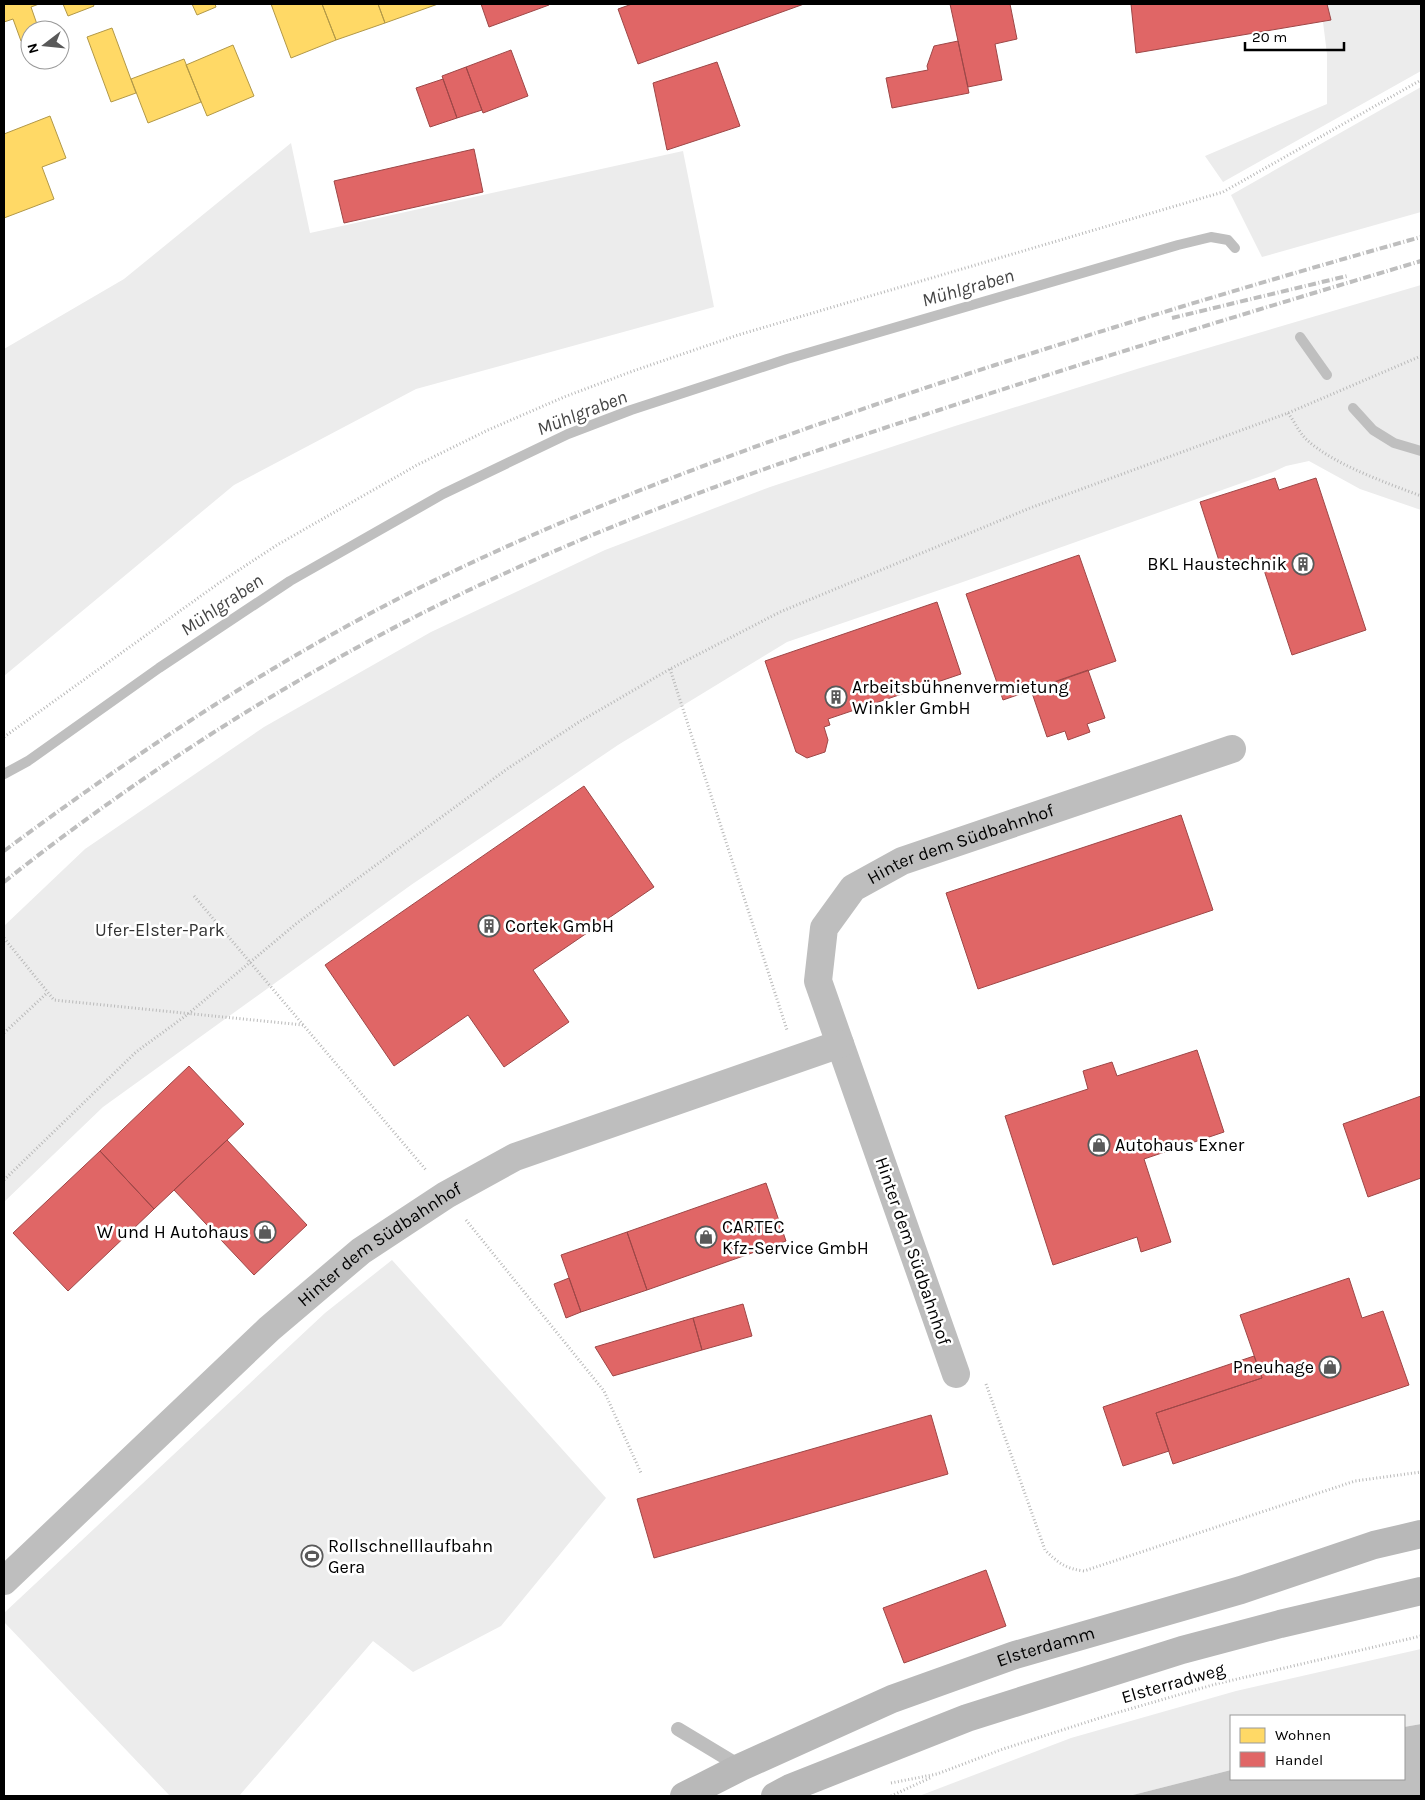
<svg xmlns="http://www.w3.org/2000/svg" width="1425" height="1800" font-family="Karla,sans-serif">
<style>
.green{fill:#ececec}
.water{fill:#bfbfbf}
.homes{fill:#ffd966;stroke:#b29847}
.shops{fill:#e06666;stroke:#9d4747}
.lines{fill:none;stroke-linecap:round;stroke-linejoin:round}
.stream{stroke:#bfbfbf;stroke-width:10}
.path{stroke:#b9b9b9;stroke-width:3;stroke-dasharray:1 2.5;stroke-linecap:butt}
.lane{stroke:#bebebe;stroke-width:14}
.street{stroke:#bebebe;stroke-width:28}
.secondary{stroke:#b8b8b8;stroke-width:28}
.rail{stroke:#bebebe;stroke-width:4;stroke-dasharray:8 2.5 1 2.5;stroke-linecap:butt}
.labels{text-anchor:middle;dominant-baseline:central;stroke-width:5;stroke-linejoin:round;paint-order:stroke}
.poi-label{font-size:18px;fill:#000;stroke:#fff;text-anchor:start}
.street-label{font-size:18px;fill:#000;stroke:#fff}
.park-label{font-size:18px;fill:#333;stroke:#fff}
.water-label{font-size:19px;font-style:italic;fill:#444;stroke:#fff}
</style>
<rect width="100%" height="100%" fill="#fff"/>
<path class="green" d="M1327 4H1421V71L1223 182 1205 156 1327 104V54L1323 22 1331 20Z
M1421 87V212L1262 257 1231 195Z
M291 143 310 233 683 151 714 307 416 389 234 485 4 676V349L124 279Z
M1421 285V510L1360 489 1309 461 1286 466 1273 472 960 583 787 642 618 745 411 885 103 1107 4 1202V926L85 849 264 727 431 632 605 550 770 487 955 426 1140 368Z
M392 1260 606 1498 501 1626 413 1672 373 1641 239 1796H170L4 1622V1613L325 1313Z
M1421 1649V1724L1404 1727V1716H1231V1770L1129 1796H919L1071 1738 1236 1691Z"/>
<path class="water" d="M1421 1724V1796H1129L1231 1770V1779H1404V1727Z"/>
<path class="homes" d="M4 4H39L31 7 39 30H30V38L21 41 13 19 4 22Z
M63 4H93L94 6 68 16Z
M192 4H215L216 7 197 15Z
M271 4H322L336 40 291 58Z
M322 4H378L385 23 336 40Z
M378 4H438L385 23Z
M112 28 136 93 111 102 87 37Z
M233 45 254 96 207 116 186 65Z
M184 59 201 102 148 123 131 79Z
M50 116 66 158 42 167 54 199 4 218V134Z"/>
<path class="shops" d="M481 4H548L549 5 489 27Z
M632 4H804L638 64 618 9Z
M950 4H1010L1017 39 995 44 1002 80 968 87Z
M1131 4H1327L1331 20 1136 53Z
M958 41 969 93 892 108 886 78 928 70 927 66 934 46Z
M511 50 528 96 483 113 466 67Z
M717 62 740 126 667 150 653 83Z
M466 67 482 110 457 118 442 76Z
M443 79 457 118 430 127 416 88Z
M474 149 483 192 344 223 334 181Z
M1275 478 1279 490 1316 478 1366 630 1292 655 1260 558 1222 570 1200 502Z
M1079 555 1116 661 1003 700 966 594Z
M937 602 961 674 828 719 830 725 824 727 828 740 825 752 807 758 796 752 765 661Z
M1088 670 1105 718 1087 724 1090 732 1068 740 1065 731 1047 737 1031 690Z
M584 786 654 887 533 970 569 1022 504 1067 468 1015 394 1066 325 965Z
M1181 815 1213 910 978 989 946 893Z
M1197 1050 1224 1132 1144 1159 1171 1242 1141 1252 1137 1237 1053 1265 1005 1116 1088 1089 1083 1071 1112 1062 1117 1076Z
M189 1066 244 1124 154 1209 100 1151Z
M1421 1096V1178L1368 1197 1343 1124Z
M227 1140 307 1225 254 1275 174 1190Z
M100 1151 154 1209 68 1291 13 1233Z
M766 1183 786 1241 647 1290 627 1232Z
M627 1232 647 1290 581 1312 561 1255Z
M569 1278 581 1312 566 1318 554 1284Z
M1349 1278 1362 1318 1383 1311 1409 1385 1173 1464 1156 1413 1262 1378 1240 1315Z
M743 1304 752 1336 702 1350 693 1318Z
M693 1318 702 1350 613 1376 595 1347Z
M1254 1356 1262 1378 1156 1413 1169 1451 1123 1466 1103 1407Z
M931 1415 948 1474 654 1558 637 1499Z
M986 1570 1006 1626 904 1663 883 1608Z"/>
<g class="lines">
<path class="stream" d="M1300 337 1327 375
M1353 408 1373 430 1394 443 1421 451
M4 774 28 761 159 668 290 581 443 494 568 434 631 410 787 359 1178 245 1211 237 1228 240 1235 248"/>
<path class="path" d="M1288 413C1294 421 1299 432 1306 439 1332 464 1387 483 1421 496
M670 669 787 1030
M4 737 219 583 277 545 417 465 488 430 564 397 633 371 738 335 1223 192 1421 80
M194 896 426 1170
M4 938 54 1000 303 1025
M4 1033 47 993
M4 1180 136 1052 188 1014 297 923 507 769 579 722 670 669 780 612 1030 508 1288 413 1421 356
M466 1220 604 1391 641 1473
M986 1384 1045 1550C1057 1562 1066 1569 1084 1571L1355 1481 1421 1472
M891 1783 937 1774 1003 1749 1109 1715 1216 1684 1421 1636
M891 1796 932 1777"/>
<path class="lane" d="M678 1729 741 1767"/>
<g class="street">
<path id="s1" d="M956 1374 818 981 824 928 853 888 902 861 1232 749"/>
<path id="s2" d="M4 1581 269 1329 361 1251 446 1195 515 1157 840 1044"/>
</g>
<g class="secondary">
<path id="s3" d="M684 1796 741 1767 892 1699 1015 1655 1241 1590 1374 1545 1421 1534"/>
<path d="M775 1796 790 1788 967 1718 1182 1650 1280 1624 1421 1591"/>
</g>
<path class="rail" d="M1172 318 1347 276
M4 851C136 753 272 662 419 588 574 511 735 452 898 397 1071 339 1246 286 1421 237
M4 882C156 761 333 651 510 571 645 509 786 460 927 414 1091 360 1256 310 1421 261"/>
</g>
<defs>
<g id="building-ring" transform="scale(1.125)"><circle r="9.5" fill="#fff" stroke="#595959" stroke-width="1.5"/><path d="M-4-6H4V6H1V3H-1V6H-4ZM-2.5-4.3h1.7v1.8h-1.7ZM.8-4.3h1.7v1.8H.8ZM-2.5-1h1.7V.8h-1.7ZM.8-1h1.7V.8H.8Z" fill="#595959"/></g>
<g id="shop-ring" transform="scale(1.125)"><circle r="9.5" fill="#fff" stroke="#595959" stroke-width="1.5"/><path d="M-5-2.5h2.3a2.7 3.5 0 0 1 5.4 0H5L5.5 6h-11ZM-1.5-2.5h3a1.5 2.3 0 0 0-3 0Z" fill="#595959"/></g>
<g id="stadium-ring" transform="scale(1.125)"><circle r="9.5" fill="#fff" stroke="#595959" stroke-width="1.5"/><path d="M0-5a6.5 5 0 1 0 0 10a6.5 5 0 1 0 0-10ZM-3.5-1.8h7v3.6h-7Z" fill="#595959"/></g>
</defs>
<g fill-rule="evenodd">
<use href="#building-ring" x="1303" y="564"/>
<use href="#building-ring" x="836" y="697"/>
<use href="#building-ring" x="489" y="926"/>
<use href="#shop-ring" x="1099" y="1145"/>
<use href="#shop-ring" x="265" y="1232"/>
<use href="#shop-ring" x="706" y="1237"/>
<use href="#shop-ring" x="1330" y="1367"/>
<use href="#stadium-ring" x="312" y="1556"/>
</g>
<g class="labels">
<g class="poi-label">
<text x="1287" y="564" text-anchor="end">BKL Haustechnik</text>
<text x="852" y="687">Arbeitsbühnenvermietung<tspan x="852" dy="21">Winkler GmbH</tspan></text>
<text x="505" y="926">Cortek GmbH</text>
<text x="1115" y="1145">Autohaus Exner</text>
<text x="722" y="1227">CARTEC<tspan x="722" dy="21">Kfz-Service GmbH</tspan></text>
<text x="249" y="1232" text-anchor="end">W und H Autohaus</text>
<text x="1314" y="1367" text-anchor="end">Pneuhage</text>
<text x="328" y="1546">Rollschnelllaufbahn<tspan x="328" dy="21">Gera</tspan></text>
</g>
<g class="street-label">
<text stroke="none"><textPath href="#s1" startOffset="636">Hinter dem Südbahnhof</textPath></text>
<text stroke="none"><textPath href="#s2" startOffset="505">Hinter dem Südbahnhof</textPath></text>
<text transform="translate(913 1251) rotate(71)">Hinter dem Südbahnhof</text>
<text stroke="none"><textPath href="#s3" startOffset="392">Elsterdamm</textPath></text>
<text transform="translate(1173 1683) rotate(-16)">Elsterradweg</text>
</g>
<g class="park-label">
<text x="160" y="930">Ufer-Elster-Park</text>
</g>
<g class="water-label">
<text transform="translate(968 288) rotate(-16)">Mühlgraben</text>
<text transform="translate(582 413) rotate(-21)">Mühlgraben</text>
<text transform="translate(222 605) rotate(-34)">Mühlgraben</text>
</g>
</g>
<rect width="1425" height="1800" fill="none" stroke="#000000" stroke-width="10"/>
<rect x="1230" y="1715" width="175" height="65" fill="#ffffff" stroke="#999999"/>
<rect x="1240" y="1728" width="25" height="15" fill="#ffd966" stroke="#999999"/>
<text x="1275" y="1740" font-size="15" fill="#000000">Wohnen</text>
<rect x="1240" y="1752" width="25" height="15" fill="#e06666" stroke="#999999"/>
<text x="1275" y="1765" font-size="15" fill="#000000">Handel</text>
<g transform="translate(45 45) rotate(254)"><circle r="24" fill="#ffffff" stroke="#999999"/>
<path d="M0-4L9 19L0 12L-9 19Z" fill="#595959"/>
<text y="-8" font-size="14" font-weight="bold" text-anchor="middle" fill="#000000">N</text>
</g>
<path d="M1245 42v8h99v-8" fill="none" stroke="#000000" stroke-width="2.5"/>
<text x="1252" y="42" font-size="15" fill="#000000" stroke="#ffffff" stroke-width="4" paint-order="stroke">20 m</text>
</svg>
